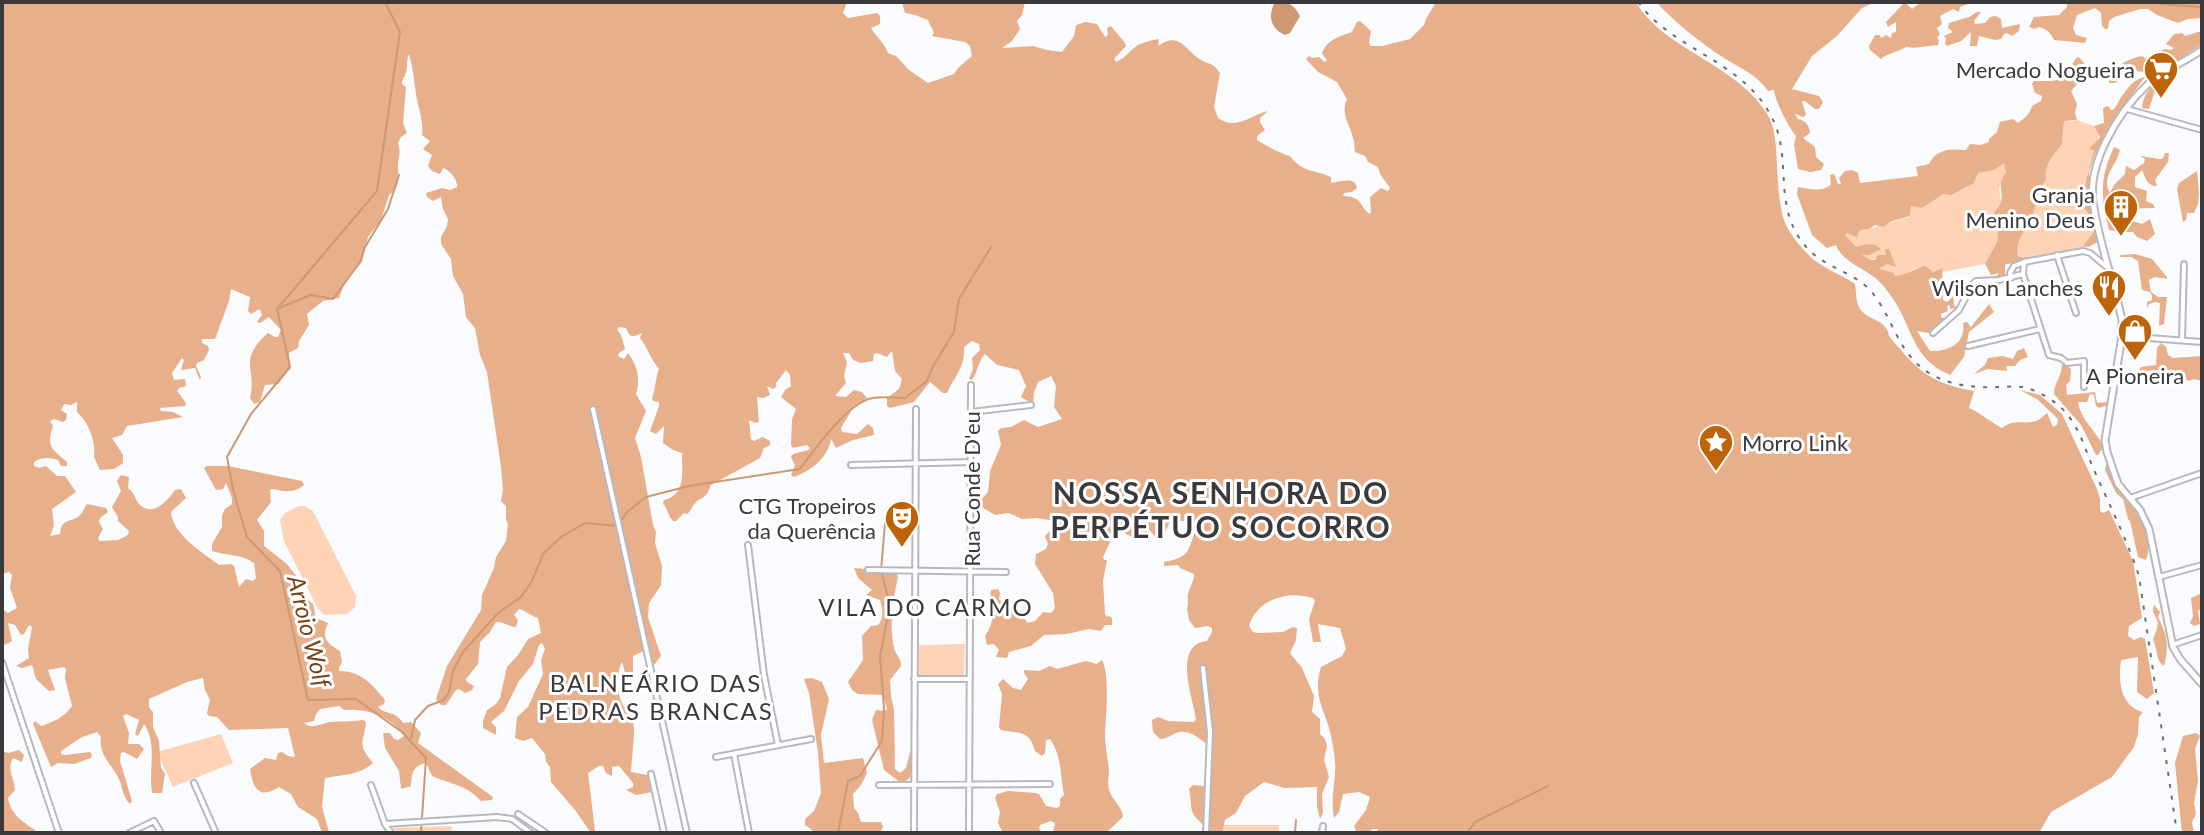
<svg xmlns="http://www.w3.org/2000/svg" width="2204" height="835" font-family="Lato,sans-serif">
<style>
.green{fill:#fed3b6}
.forest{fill:#e7af8a}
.water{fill:#ce9873}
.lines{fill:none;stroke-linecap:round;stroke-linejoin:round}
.stream{stroke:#ce9873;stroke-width:2}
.minor-casing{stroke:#b8b8c0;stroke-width:8}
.tertiary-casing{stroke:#b8b8c0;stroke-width:9}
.minor{stroke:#fff;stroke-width:4}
.tertiary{stroke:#fff;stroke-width:5}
.rail{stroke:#6f6f72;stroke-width:2;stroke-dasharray:4 8;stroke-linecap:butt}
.labels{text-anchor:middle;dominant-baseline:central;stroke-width:6;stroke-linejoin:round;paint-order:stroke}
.poi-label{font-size:22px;fill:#3a3a3d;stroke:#fff;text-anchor:end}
.street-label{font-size:22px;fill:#3a3a3d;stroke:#fff}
.neighbourhood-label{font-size:24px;letter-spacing:2px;fill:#3a3a3d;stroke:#fff}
.water-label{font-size:24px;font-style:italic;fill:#764218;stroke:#fff}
.district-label{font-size:30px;font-weight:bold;letter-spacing:2px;fill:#3a3a3d;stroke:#fff}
</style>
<rect width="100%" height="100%" fill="#fafbfe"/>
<path class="green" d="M2067 120 2070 122 2077 120 2094 126 2099 133 2085 185 2087 204 2096 231 2083 246 2088 247 2028 258 2018 257C2014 240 2026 230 2032 216 2037 204 2038 191 2046 180 2044 165 2051 154 2062 144L2064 121Z
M2004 162 2006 173 1999 188 2001 202 1997 242 1985 264 1942 272 1941 268 1933 272 1915 268C1899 279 1895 277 1878 269L1887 264 1895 266 1886 255 1871 260 1860 254 1844 235 1847 233 1857 236 1860 230C1873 229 1892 221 1907 218L1911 205 1922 208 1978 173 1994 170Z
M299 506H305L313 511 356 596 355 607 347 614 324 615 317 607 284 541 280 520 285 513Z
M965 644 964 676H919V645Z
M221 734 233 763 173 787 157 752Z
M1221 825H1279V833H1220Z
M451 826 453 833H397L393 828Z"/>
<path class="forest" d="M2 2H847L843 13 848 18 877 13 880 16V24L871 28C876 37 884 42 888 53L896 56 909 70 928 83 954 74 958 68 972 56 970 46 965 42 932 36 934 33 928 20 915 15 905 13 902 2H1025L1022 15 1017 21 1020 29 1012 41 1002 48 1033 46 1047 50 1062 52 1074 36 1076 25 1086 22 1097 24 1105 37 1108 35 1107 28 1111 26 1125 43 1126 46 1114 59 1116 62C1127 57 1130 50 1138 45 1144 42 1153 40 1159 39L1158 46C1179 32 1183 47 1198 58 1209 66 1212 61 1220 73L1214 107 1218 118C1236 131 1251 115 1268 111L1260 118V122L1265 130 1257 136V140C1265 145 1281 154 1290 156 1303 173 1313 169 1331 177V183C1340 182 1355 176 1357 188L1352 192 1344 193 1343 196C1361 197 1358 202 1368 213L1371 214 1370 197 1381 188 1388 191 1390 188 1380 174 1378 167 1368 162 1365 156 1355 152C1354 147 1355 143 1353 138 1350 124 1340 114 1347 99L1337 82 1318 72 1306 59 1309 56 1312 58 1319 57 1325 62 1327 60 1322 54C1327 39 1339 37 1352 32L1357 22 1360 21 1371 31 1369 43 1371 46H1382L1410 39 1424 25 1426 19 1436 2H1636C1663 49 1734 63 1766 112 1776 127 1776 147 1777 165 1778 182 1779 210 1786 225 1791 236 1804 251 1813 259 1825 269 1842 275 1855 284 1856 290 1856 299 1858 305 1865 322 1886 317 1889 336 1917 370 1929 383 1974 391L1969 408C1981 413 1990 422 2002 428 2015 418 2023 425 2036 421 2040 420 2043 416 2047 413L2053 427 2057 425 2058 419 2037 399 2020 390 2040 395 2062 414 2097 489 2100 499V511L2103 513 2109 510 2133 561 2142 618 2129 626 2128 636 2134 640 2141 637 2145 639 2154 693 2147 699 2137 692 2138 657 2121 660C2118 681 2120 706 2143 712L2139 717 2138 734 2134 747 2112 777 2051 812 2039 833H1377L1378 829H1372L1369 833H1357L1354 826 1366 810 1370 797 1359 792 1343 794 1339 812 1334 818C1331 803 1334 788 1335 773 1336 763 1334 751 1332 741 1328 713 1311 698 1321 667L1342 656 1346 649 1340 628 1318 624 1321 642H1313L1309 619 1315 601 1313 598C1288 590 1257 599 1249 626L1253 632 1257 633 1283 632 1293 627 1297 628 1296 640 1290 653 1302 668 1314 696 1312 712 1320 719V734L1325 739 1327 746 1324 760 1329 777 1322 794 1323 813 1320 819 1317 806V787L1285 788 1264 782 1245 796 1236 813 1225 820 1222 833H1201L1204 825C1187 812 1193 807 1189 789L1193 785 1203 786 1207 785 1211 747C1202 741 1191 730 1180 732 1172 733 1169 739 1160 739L1153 732 1152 720 1158 717 1168 721 1194 722 1196 719C1193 699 1172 644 1207 641L1212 632V628L1208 626 1195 628 1189 620 1187 609C1189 603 1187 599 1188 594 1190 586 1194 582 1194 574L1180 568 1178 565 1164 566V562C1189 557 1187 553 1195 532L1186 521H1170L1163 538 1159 539 1156 538 1147 527 1146 537 1135 538 1122 532 1111 540 1103 557 1104 560H1107L1103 581 1105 614 1107 617 1109 616 1112 618V625H1105L1101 631 1089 629 1067 634 1044 635 1031 646 1009 652 1007 658 996 657 999 650 994 644 987 645 985 636C999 615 988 609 991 590L998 589 1000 593 999 599C1008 612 1007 608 1021 610L1027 623 1035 621 1043 612 1051 613 1055 608 1053 593 1035 564 1036 554 1046 549 1048 544 1045 536 1055 525V521L1037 518 1022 519 1009 513 995 515 983 508 980 501 988 492 990 471 1001 445 998 431 1001 428 1011 427 1024 420 1038 427 1062 419 1054 407 1056 386 1051 376 1038 382 1034 392 1033 404 1021 397 1026 386 1019 370 997 365 985 354C977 364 978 371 972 380L969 379 973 369 972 358 980 350 979 344 972 341 964 347C965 369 955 375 947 393H943L930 382 914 402 890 408 887 406V398L899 389 902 379 895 371 892 351 887 357 877 353 874 354 873 361 861 363 853 360 849 353H843L847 362 844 376 846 383 835 396 846 397 854 390 862 392 867 398 854 406 841 428 842 432 857 434 868 424 873 428 874 435 853 440 836 448 831 439C828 458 812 470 794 477L791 475 795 465 791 457 793 454 808 450 810 448 807 445 793 448 791 445 792 419 796 409 781 397 785 390 791 386 790 375 786 370 776 383V387L773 389 767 386 770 395 763 398 757 397 759 422 755 423 749 420 751 439 754 441 763 437 770 441V445L764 448 760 458 711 485C705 502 699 496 693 506 691 509 690 512 687 514L684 513 676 521H673C667 515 668 509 663 503L664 500C686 495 682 472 682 453L673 450 663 443 664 426 656 434 650 431 659 406V402L653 401 652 398C656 388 655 379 659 369 651 360 648 348 640 338L642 333C633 337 630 339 626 328L619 327 617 330 621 335 625 349 619 353 618 356 624 359 628 353C637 365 641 379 636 394L646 411 635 438 641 457 653 525 656 532 655 543 662 566 661 585 649 603 648 617 661 656 650 670 646 650 633 656V683L627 679 622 662C616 672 617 695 623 705 625 709 630 712 633 715L634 734 631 772 648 775 652 792 636 795 626 790 633 787V783L619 766 612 767V776L606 773 603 766H599L588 773 595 831 591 833 575 810 551 782 550 767 546 762 545 754 532 738 523 741 515 738 517 717 528 707 543 674 541 660 545 649 542 643 539 645 533 664 519 681 504 711 491 722 496 727V735L483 728V721L487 710 496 704 500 698 507 667 518 655 528 639 541 633 538 618C531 616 524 610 519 609L514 615 518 620 516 627C508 626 504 622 496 622L490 632 480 642 478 664 466 679 467 682 474 686 472 690 465 693 459 689 456 690 446 705H441L436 699 447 666 481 610 482 595 494 568 496 557 506 541 508 524 506 520V506L501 501 503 490 501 467 487 372 480 355 475 328 466 317 463 294 453 276 451 259 441 244V237L447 226 448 219 443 209 441 197 433 201 427 197 426 193 442 188 450 190 457 187C458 180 450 170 443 168L440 174 432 171 428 166 432 155 423 149 430 141 422 135C424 121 418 108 416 94 414 80 413 68 409 54 406 60 408 66 406 72 405 77 402 79 402 84L406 87 403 123 407 133 401 137 398 143C401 152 399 155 398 164 398 177 401 187 389 195L381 220 368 237 362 262 345 282 339 298 323 301 307 314 309 325 299 341 298 348 289 353 290 369 278 384 265 385 260 402 254 404 250 398C257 367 237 361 268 333L275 337H278L281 330 269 317 260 323 257 322 262 315 260 309 251 314 248 311 250 297 231 289 229 301 215 339H202V343L208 346 209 350 204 360 197 363 196 366 201 377 200 380 195 368 181 370 184 360 182 358 172 373 174 380 185 379 186 386 179 388 177 391 186 403 185 406 160 408 161 411 173 412 183 417 127 426 122 435 112 438 123 455V463L114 469 100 470 94 457C96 441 89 423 77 412V402L71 405 64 404 61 410 67 414 66 420 63 422 54 419 50 421 53 426C46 447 51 448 67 462V466H61L58 460C50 457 41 457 34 462V466L39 468 46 466 57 476H65L76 492 52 509 54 526 50 536 60 534C62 516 71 524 80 515 83 512 84 508 87 504L106 508 108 512 100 518 99 522 103 529 98 538 99 541 118 540 128 535 129 531 118 521V517L112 507 121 491 117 481 121 475 129 477 128 488C135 493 135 500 140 505 154 517 167 501 175 490L181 489 186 498 171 512C173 535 202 552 219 565L231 564 234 566 239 587 246 579 253 581 256 578 254 563C242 554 227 556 212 551V544L222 527V515L225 509 232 504V498L226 483 223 489 216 490 204 468 207 466H228L302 481 304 485C295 493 284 492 273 489L270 490 271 502 257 520 264 531V546L287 564 300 581 304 596 313 604 316 618 328 623C321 639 327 643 340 651L342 662 339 668V671C361 671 372 684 385 700L384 704 378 707C387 716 395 710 403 723L411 722 421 733 418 743 493 797 492 800 481 801C467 785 450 784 432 776L426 763C412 766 412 774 411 786L401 789 399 771 385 748 383 733H390L394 739 398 740 404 736C391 716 367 708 344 710L339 706 320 709 316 714 314 721 304 723C306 724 308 726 310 726 316 727 324 723 330 722 341 721 352 722 363 720L366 722C364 744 356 742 373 763 360 775 342 775 325 778L322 807 329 832 322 833 317 819 298 807 291 794 279 787C259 800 253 788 250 769L265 758 276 760 278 753 282 752 288 756 295 757 288 728 229 730 217 717 209 716 207 713 210 700 205 690 203 678 187 682 149 699V707L153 713V727L159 741 161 768 165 774 162 793H152C148 770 158 744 144 724L138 736 135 734 139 720 126 714 123 716 129 733 128 744H139L144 749 137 759 124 752 121 753 120 761 132 801 130 804C122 796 123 788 119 779 112 765 98 754 101 737L97 732 82 737 61 751V754L65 755 90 752 92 755 91 758 74 764 58 763 51 767 33 724 35 721 41 726C53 722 65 717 72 706L65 678 66 670 64 667 48 670 55 690 49 691 36 679 32 665 22 668 16 666 29 658 28 649 32 627 29 625 24 634 21 635 15 625 8 623 12 641 5 645 2 639V609L8 613 17 608 10 588 12 575 9 572 2 574Z
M1656 2H1875L1862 8 1837 36 1812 56 1792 89 1819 96 1823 102 1819 109H1815L1805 101H1802L1806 115 1803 117 1795 114 1798 119C1806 121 1809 125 1810 133L1803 138 1815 147 1816 157 1824 164 1821 170 1810 172 1798 169 1794 145 1796 136C1789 128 1775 101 1774 90L1768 91C1757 74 1737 67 1721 56 1698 41 1675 22 1656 2Z
M1921 2H1973L1960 7 1959 12 1953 9 1940 16 1942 24 1937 28 1940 34 1937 38 1939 40 1938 45C1927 46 1916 49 1906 47 1898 52 1888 53 1881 59L1870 50 1869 46 1875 35H1880L1881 38 1886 35 1891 38 1892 33 1896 32V22L1888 27 1886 22 1903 4H1907L1912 9Z
M2067 2H2202V18L2188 19 2178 23 2157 15 2148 9H2140L2114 17 2109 21 2108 29H2105L2102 26 2101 13 2095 8 2077 15 2073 28 2076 35 2087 38 2085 43 2054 40C2050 32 2048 30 2039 27L2035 29 2029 27 2034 17 2059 15 2067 7Z
M1977 12H1981L1974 21 1975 24 1985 23 1990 17 1996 16 2001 19 2002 28 2020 24 2019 31 2012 36 2007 33 2004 34 2001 39 1995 40 1979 36 1977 46H1970L1971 32 1961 41 1947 46 1945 44 1946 39 1944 36 1953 32 1948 28 1949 23 1969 17Z
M2198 32H2202L2201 45 2162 70 2161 51 2164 49 2171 50 2174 48 2166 44 2174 34 2182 33 2185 36Z
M2142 56 2151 62V72L2132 71 2115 83H2109C2111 67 2127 59 2142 56Z
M2077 57 2080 58 2086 66 2085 75 2071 91 2077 104 2075 113 2077 120 2064 121 2062 144C2053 156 2044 163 2046 180 2037 191 2037 206 2031 219 2024 232 2015 241 2018 257L2028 258C2020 262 2008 263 2005 265V277L1994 279 1999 273 1991 275 1985 264 1997 242 1999 220 1994 213C1996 210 2000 206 2001 202 2004 191 1996 185 2006 173L2004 163 1994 170 1978 173 1974 183 1951 195 1944 194 1922 208 1911 206 1910 215C1901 221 1891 218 1884 227L1875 225 1869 229 1860 230 1857 236 1859 238 1847 233 1845 235 1856 247C1865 244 1874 242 1881 249L1869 255H1862L1871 260H1875L1878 255H1886L1885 249H1889L1896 267 1887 264 1879 269 1894 273 1895 276C1906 275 1914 269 1925 266L1933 272 1942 268 1943 300 1947 302 1953 296 1954 305 1957 308 1950 309V305L1947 306 1948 311 1941 314V317L1946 319 1929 333 1917 331 1930 351C1949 351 1966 344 1963 323L1967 322 1971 327 1989 304 1994 312 1969 332 1964 357 1950 375C1911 359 1913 326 1891 296 1886 289 1881 282 1874 277 1861 267 1842 261 1836 245L1827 248 1812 235 1797 194 1798 187C1810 189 1821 192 1831 185L1830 175 1834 174 1838 184H1841L1839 178 1845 171 1852 170 1858 173 1860 183 1918 176 1916 167 1929 164C1937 148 1951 149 1966 150L1970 144 1980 145 1989 142V139L1997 132 2000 122 2013 119 2018 123C2025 118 2030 114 2032 106L2041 101 2042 96 2035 93 2032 84 2034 81C2067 81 2059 82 2077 57Z
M2171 75 2174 79 2171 85 2155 91 2149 109 2142 108C2143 92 2156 80 2171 75Z
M2145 77 2128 100 2095 154 2089 172V192L2098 242 2088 247 2083 246 2095 231 2089 224 2090 215 2084 208 2087 204 2085 185 2094 150 2089 149 2100 137 2094 126 2104 123 2103 108 2108 106 2111 110 2114 109C2122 97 2129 80 2145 77Z
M2114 147 2120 150C2117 165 2100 178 2110 193L2114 185 2125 174 2126 166 2134 170 2144 163 2145 159 2140 156 2160 159 2163 158 2165 153H2169L2168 162 2155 180 2157 186C2147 186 2146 179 2142 170L2135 177V187L2147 191 2146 201 2153 204 2155 208 2119 209 2115 204 2110 208 2117 227 2123 228 2127 219 2142 224 2150 219 2155 234 2147 241 2137 237 2133 232H2121L2109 230C2101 196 2099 179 2114 147Z
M2197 171 2199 193 2198 204 2194 213H2187L2186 220 2183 222 2177 189 2179 183Z
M2135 254 2152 259 2167 277V279L2155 277 2149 280 2151 292 2158 297H2167L2164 324 2159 326 2160 303 2155 302 2149 304 2147 308V302L2152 300V296L2150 292 2142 290 2138 261 2131 257H2119L2121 255Z
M2161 343 2166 347 2168 355 2173 358 2202 356V381L2194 379 2188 381 2180 373 2171 379 2151 373 2150 370 2148 372 2149 378 2146 381 2142 380 2139 370 2141 367 2156 365 2157 348Z
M2024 348 2028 357 2020 360 2015 366H2006L2007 371 1988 369 1974 374 1985 365 1988 358 2003 356 2013 359 2017 351Z
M2062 364 2067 366 2071 369 2070 381 2066 385 2067 395 2095 392 2097 403 2107 402 2111 391 2108 405 2099 408 2096 406 2094 395 2090 394 2087 402H2078C2081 420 2094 429 2103 445 2109 456 2108 470 2114 481 2120 490 2128 497 2134 506 2144 520 2153 544 2146 560L2138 557 2130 521 2128 519 2123 499 2116 493 2105 470 2107 462 2104 452 2101 450 2098 455H2096L2081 425 2054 394C2054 382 2062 377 2062 364Z
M854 568 888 571 897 574 898 577C893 599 889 625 894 648 896 656 901 657 901 666L890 680 891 696 894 709 895 769 900 773 906 768 910 752 912 753C913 765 915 780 901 783L884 770 872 720 876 710 884 711 887 709 883 695 858 694 852 690 848 682 863 660 862 636 871 626 878 625C884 619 883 608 880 600L866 595 872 590 858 578Z
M2202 593V608L2198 611 2200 624 2194 626 2190 623 2193 616 2191 598Z
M2154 605 2160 612 2158 617C2168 636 2169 647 2164 666 2155 660 2158 649 2153 640 2155 633 2159 627 2157 620 2154 613 2152 612 2154 605Z
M1102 660C1110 676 1106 715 1105 734 1105 746 1108 759 1109 771 1109 777 1107 784 1109 790 1112 800 1122 806 1123 817L1106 833H1053L1055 823 1051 821 1040 825 1039 828 1042 833H1003L998 823 1000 812 995 798 997 794 1008 791 1035 793 1039 794 1046 806 1057 808 1060 806V799L1064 795C1060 775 1062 756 1050 739L1046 740 1045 753 1042 756 1035 751C1029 729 1020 734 1001 730L999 727 1002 694 998 684 1003 679 1013 688 1021 690 1028 679 1024 673V670L1039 671 1050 666 1057 669 1086 661 1097 664Z
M812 678 822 682 829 699 821 735 824 763 863 758 867 773 861 785 853 794 854 808 858 813 861 822H881L883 827 880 833H812V830L805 825V819L814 811 821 793 818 753 809 693 804 679Z
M2196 733 2200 736 2195 749 2198 781 2194 803 2196 814 2192 822 2194 833H2182L2175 763 2183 736Z
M19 750 24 755 22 762 13 758C6 770 15 779 15 790L8 798C11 815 22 821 35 830L36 833H2V751L8 753Z"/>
<path class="water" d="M1275 2C1288 2 1293 3 1300 16L1290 33 1285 35C1271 29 1267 16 1275 2Z"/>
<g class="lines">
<path class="stream" d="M385 2 400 32 377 191 277 309 290 367 251 414 227 457 233 490 247 537 280 571 308 700 356 699 402 732 426 758 421 833
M2157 2 2161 4 2202 7
M279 308 311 295 333 299 360 262 365 247 388 209 399 175
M621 521 627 512 646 497 689 486 800 469C814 450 849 401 873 398 883 396 895 398 905 398L927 381 932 368 954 332 959 299 991 247
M411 739 415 720 428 706 444 700 449 692 453 671 463 652 498 613 521 597 532 581 543 554 561 537 585 523 617 526
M2 827 4 833
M838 833 848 781 860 776 882 741 884 708 880 656 887 621 888 597 881 571 885 523
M1295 833 1296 820
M1467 833 1475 822 1548 786"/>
<g class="minor-casing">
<path id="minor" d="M2127 109 2202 130
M2057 255 2076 313
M2011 278 2010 273 2014 266 2022 263
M1933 333 1959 310 1972 285 1976 281 1999 280 2023 274
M2122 336 2202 342
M2182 340 2184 264
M1968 346 2040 329
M2084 387V361L2067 363 2061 358 2049 355 2023 274 2024 262 2083 251 2090 253 2108 268
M593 409 687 833
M971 412 1031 405
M851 465 971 462
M2130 498 2202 473
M748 545 764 675 778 745
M868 570 1006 572
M2159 577 2202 565
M2172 645 2202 635
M2 662 59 833
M1203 668 1210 732 1206 833
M914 679H970
M734 754 749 833
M716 757 811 739
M651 774 664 833
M194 783 216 833
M371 785 385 824 391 833
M879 785 1050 784
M518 814 546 833
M385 824 497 817 512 819 531 833
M129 833 154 821 161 833
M914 833 916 409
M969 833 971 385
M1322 833 1323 826"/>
</g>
<g class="tertiary-casing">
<path id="tertiary" d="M2202 50C2184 62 2161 72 2145 87 2118 113 2088 162 2093 201 2098 241 2114 281 2122 320V336L2105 440 2107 452 2118 484 2140 510 2149 529 2173 647 2180 659 2202 684"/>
</g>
<use href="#minor" class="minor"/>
<use href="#tertiary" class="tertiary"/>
<path class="rail" d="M1638 2C1643 8 1648 15 1654 20 1692 54 1745 68 1770 114 1796 160 1768 208 1810 251 1828 269 1858 273 1874 295 1894 321 1899 355 1929 373 1950 386 1975 388 1999 387 2007 387 2015 386 2023 387 2041 391 2063 405 2072 421 2082 436 2087 454 2094 470 2110 506 2127 540 2139 576L2177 833"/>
</g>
<defs>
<g id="supermarket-pin" transform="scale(1.8)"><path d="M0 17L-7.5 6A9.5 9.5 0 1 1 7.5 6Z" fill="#bd6308" stroke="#fff"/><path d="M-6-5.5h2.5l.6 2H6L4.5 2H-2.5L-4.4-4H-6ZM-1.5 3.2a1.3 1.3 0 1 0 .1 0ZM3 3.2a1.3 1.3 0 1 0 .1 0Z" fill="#fff"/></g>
<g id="building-pin" transform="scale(1.8)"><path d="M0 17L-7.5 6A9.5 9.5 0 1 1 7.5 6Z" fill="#bd6308" stroke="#fff"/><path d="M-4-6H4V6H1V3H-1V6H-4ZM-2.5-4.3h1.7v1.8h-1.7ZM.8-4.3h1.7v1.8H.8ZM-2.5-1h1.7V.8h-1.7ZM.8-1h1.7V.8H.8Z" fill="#fff"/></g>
<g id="restaurant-pin" transform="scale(1.8)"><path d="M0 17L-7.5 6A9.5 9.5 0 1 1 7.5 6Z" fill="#bd6308" stroke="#fff"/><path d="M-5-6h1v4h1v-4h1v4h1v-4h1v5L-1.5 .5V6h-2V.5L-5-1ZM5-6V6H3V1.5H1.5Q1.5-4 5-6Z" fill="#fff"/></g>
<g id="shop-pin" transform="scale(1.8)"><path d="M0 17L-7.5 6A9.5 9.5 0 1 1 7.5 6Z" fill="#bd6308" stroke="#fff"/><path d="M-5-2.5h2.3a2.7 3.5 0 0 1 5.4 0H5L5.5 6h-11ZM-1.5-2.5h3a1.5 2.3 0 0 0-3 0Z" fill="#fff"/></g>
<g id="sight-pin" transform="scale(1.8)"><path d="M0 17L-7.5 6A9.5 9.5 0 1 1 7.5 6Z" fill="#bd6308" stroke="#fff"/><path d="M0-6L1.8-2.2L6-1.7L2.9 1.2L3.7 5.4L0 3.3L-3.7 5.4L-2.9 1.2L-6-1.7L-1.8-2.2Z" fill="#fff"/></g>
<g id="theatre-pin" transform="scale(1.8)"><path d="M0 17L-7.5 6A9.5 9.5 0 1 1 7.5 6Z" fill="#bd6308" stroke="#fff"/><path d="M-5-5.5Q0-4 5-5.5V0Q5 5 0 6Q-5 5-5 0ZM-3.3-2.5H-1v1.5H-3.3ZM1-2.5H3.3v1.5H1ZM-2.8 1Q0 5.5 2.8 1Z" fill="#fff"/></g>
</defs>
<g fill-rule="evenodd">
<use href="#supermarket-pin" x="2161" y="69"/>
<use href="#building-pin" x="2121" y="207"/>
<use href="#restaurant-pin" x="2109" y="287"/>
<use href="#shop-pin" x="2135" y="331"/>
<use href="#sight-pin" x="1716" y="442"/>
<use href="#theatre-pin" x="902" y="518"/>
</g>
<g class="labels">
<g class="poi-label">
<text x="2135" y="69">Mercado Nogueira</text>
<text x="2095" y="194">Granja<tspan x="2095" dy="25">Menino Deus</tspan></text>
<text x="2083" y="287">Wilson Lanches</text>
<text x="2135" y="375" text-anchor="middle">A Pioneira</text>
<text x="1742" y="442" text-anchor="start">Morro Link</text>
<text x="876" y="505">CTG Tropeiros<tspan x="876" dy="25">da Querência</tspan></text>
</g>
<g class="street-label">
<text transform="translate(971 489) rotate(-90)">Rua Conde D'eu</text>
</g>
<g class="neighbourhood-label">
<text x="926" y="606">VILA DO CARMO</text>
<text x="656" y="682">BALNEÁRIO DAS<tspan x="656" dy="28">PEDRAS BRANCAS</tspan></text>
</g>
<g class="water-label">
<text transform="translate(310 631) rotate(76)">Arroio Wolf</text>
</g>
<g class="district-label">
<text x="1221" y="492">NOSSA SENHORA DO<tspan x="1221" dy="34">PERPÉTUO SOCORRO</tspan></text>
</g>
</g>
<rect width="2204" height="835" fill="none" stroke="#3a3a3d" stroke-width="8"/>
</svg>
